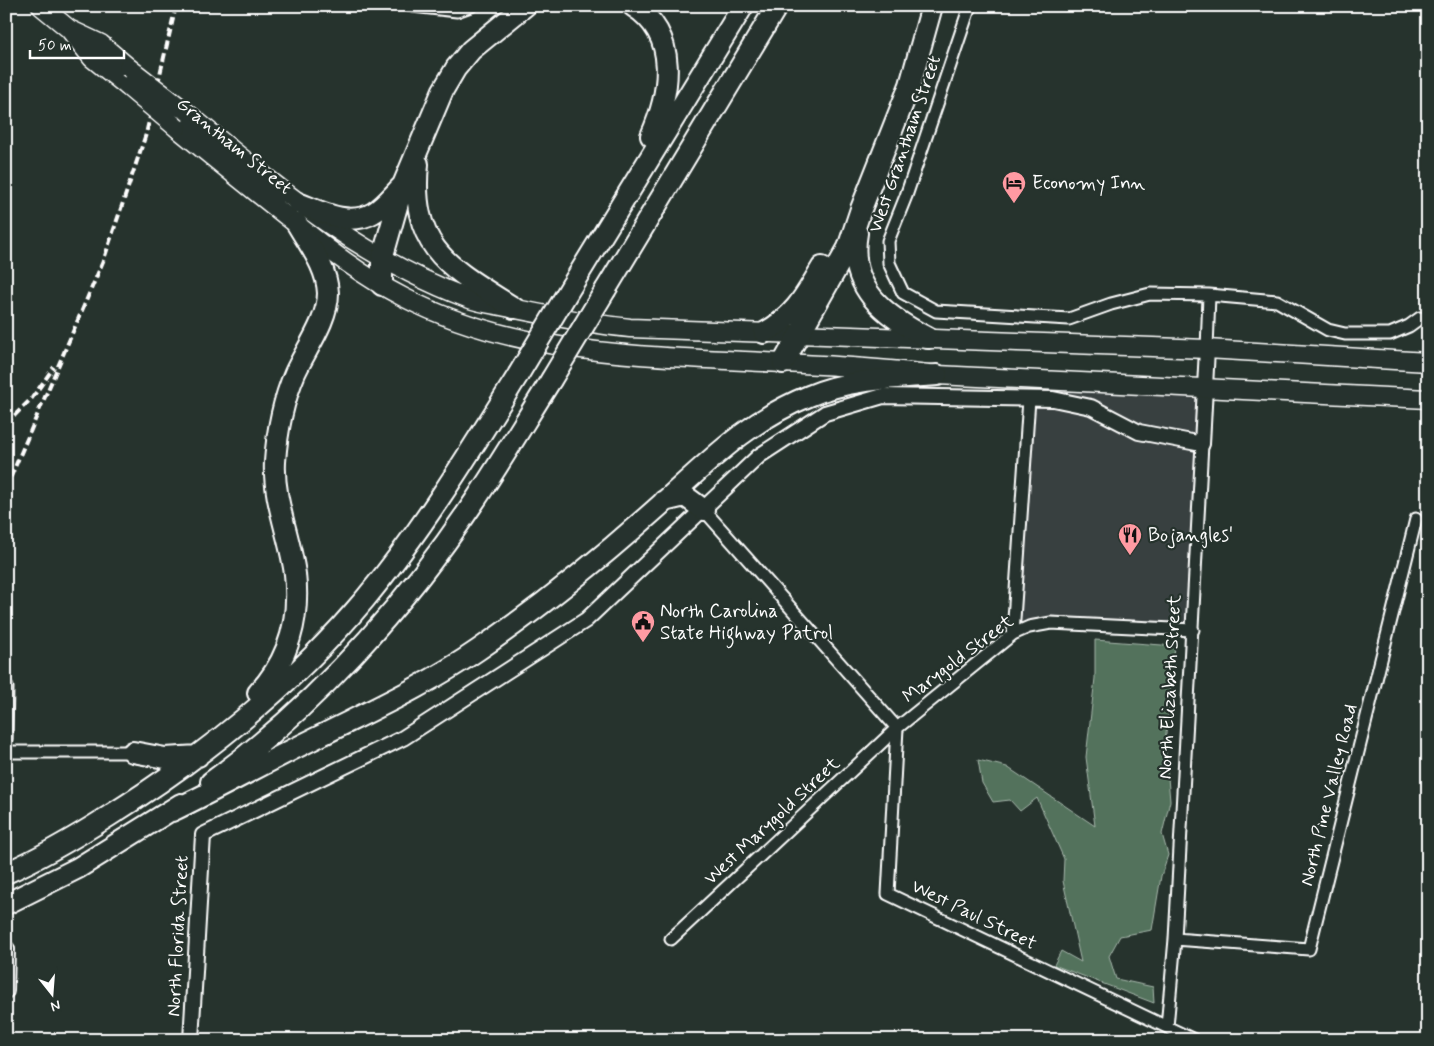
<svg xmlns="http://www.w3.org/2000/svg" width="1434" height="1046" font-family="Mynerve,sans-serif">
<style>
.built{fill:#38403f}
.green{fill:#52725b;stroke:#a8b8ad}
.lines{fill:none;stroke-linecap:round;stroke-linejoin:round}
.minor-casing{stroke:#fff;stroke-width:15}
.tertiary-casing{stroke:#fff;stroke-width:18}
.primary-casing{stroke:#fff;stroke-width:21}
.motorway-casing{stroke:#fff;stroke-width:24}
.minor{stroke:#26332d;stroke-width:11}
.tertiary{stroke:#26332d;stroke-width:14}
.primary{stroke:#26332d;stroke-width:18}
.motorway{stroke:#26332d;stroke-width:20}
.rail{stroke:#fff;stroke-width:4;stroke-dasharray:8 4;stroke-linecap:butt}
.primary-bridge-casing{stroke:#fff;stroke-width:21;stroke-linecap:butt}
.motorway-bridge-casing{stroke:#fff;stroke-width:24;stroke-linecap:butt}
.primary-bridge{stroke:#26332d;stroke-width:18}
.motorway-bridge{stroke:#26332d;stroke-width:20}
.labels{text-anchor:middle;dominant-baseline:central;stroke-width:4.5;stroke-linejoin:round;paint-order:stroke}
.street-label{font-size:19px;fill:#fff;stroke:#26332d}
.poi-label{font-size:19px;fill:#fff;stroke:#26332d;text-anchor:start}
</style>
<rect width="100%" height="100%" fill="#26332d"/>
<filter id="ink" filterUnits="userSpaceOnUse"><feTurbulence type="fractalNoise" baseFrequency=".02" numOctaves="2"/><feDisplacementMap in="SourceGraphic" scale="10" xChannelSelector="R" yChannelSelector="G"/><feConvolveMatrix kernelMatrix="1 2 1 2 8 2 1 2 1" color-interpolation-filters="sRGB"/></filter>
<g filter="url(#ink)">
<path class="built" d="M1030 379 1206 388 1193 630 1051 623 1013 634Z"/>
<path class="green" d="M1095 640 1175 646 1165 743 1170 801 1162 834 1168 855 1161 876 1152 930 1120 936 1109 956 1116 979 1153 987 1154 1003 1054 965 1061 951 1081 962 1063 881 1064 859 1037 798 1020 811 1010 800 993 802 982 783 978 760 1007 767 1095 826 1086 757 1095 678Z"/>
<g class="lines">
<g class="minor-casing">
<path id="minor" d="M412 6 457 11 471 6
M970 6 906 196 888 241 889 263 903 293 936 311 1069 319 1111 304 1150 294 1209 295 1277 301 1328 330 1345 334H1390L1409 326 1420 318
M1207 349 1209 295
M704 510 897 728
M1013 634 1029 399
M897 728 888 894 1194 1040
M6 739 7 687
M6 752H133
M671 939 897 728 1013 634 1029 627 1051 623 1193 630
M1175 939 1309 949 1416 519
M1167 1027 1175 939 1202 444"/>
</g>
<g class="tertiary-casing">
<path id="tertiary" d="M6 991 7 949
M191 1040 203 835 403 738 586 620 759 456 825 413 883 396 1053 399 1091 407 1139 432 1202 444 1207 349"/>
</g>
<g class="primary-casing">
<path id="primary" d="M41 6 69 29 92 58 127 86
M71 30 101 44 128 67
M181 108C271 182 355 256 467 298 480 303 497 305 511 308 551 316 589 324 630 328L1207 349 1428 362
M177 128C215 159 252 189 290 219 326 248 362 276 403 297 503 349 616 355 726 360 796 364 867 366 937 375L1428 399"/>
</g>
<g class="motorway-casing">
<path id="motorway" d="M633 6C680 35 670 93 651 136
M418 164C410 249 449 267 514 308
M298 203C321 212 349 227 373 213 384 207 393 195 402 186
M857 233C847 288 885 316 928 338
M382 285V259L403 185 443 90 456 68 471 50 525 6
M572 285 743 6
M606 289 777 6
M764 333C795 316 805 296 822 267
M783 363 848 248 861 209 910 85 932 6
M664 501 685 496 704 510
M258 693C289 660 300 618 295 574 290 536 273 500 275 462 277 432 283 401 295 373 306 349 328 320 328 293 327 267 309 245 297 224
M133 752 165 758 198 756
M211 782C314 707 403 608 474 502 501 462 525 421 551 380
M172 811C222 787 270 760 320 736 374 709 429 684 478 650 538 609 594 564 648 516 701 470 742 423 809 396 850 379 893 378 937 375
M6 873C42 857 76 837 109 816 203 757 293 685 365 599 423 529 470 452 518 375
M6 904 78 868 181 804"/>
</g>
<use href="#minor" class="minor"/>
<use href="#tertiary" class="tertiary"/>
<use href="#primary" class="primary"/>
<use href="#motorway" class="motorway"/>
<path class="rail" d="M6 424 32 398 54 367
M6 488 104 259 146 134 176 6"/>
<g class="primary-bridge-casing">
<path id="primary-bridge" d="M128 67 181 108
M127 86 177 128"/>
</g>
<g class="motorway-bridge-casing">
<path id="motorway-bridge" d="M518 375 572 285
M551 380 606 289"/>
</g>
<use href="#primary-bridge" class="primary-bridge"/>
<use href="#motorway-bridge" class="motorway-bridge"/>
</g>
</g>
<defs>
<g id="hotel-pin" transform="scale(1.25)"><path d="M0 17L-7.5 6A9.5 9.5 0 1 1 7.5 6Z" fill="#ff9aa2" stroke="#26332d"/><path d="M-6-4.5h1.5V1H6V5H4.5V3h-9V5H-6ZM-4 0a1.8 1.8 0 1 1 3.6 0ZM.5 0V-2.5h3Q6-2.5 6 0Z" fill="#111"/></g>
<g id="restaurant-pin" transform="scale(1.25)"><path d="M0 17L-7.5 6A9.5 9.5 0 1 1 7.5 6Z" fill="#ff9aa2" stroke="#26332d"/><path d="M-5-6h1v4h1v-4h1v4h1v-4h1v5L-1.5 .5V6h-2V.5L-5-1ZM5-6V6H3V1.5H1.5Q1.5-4 5-6Z" fill="#111"/></g>
<g id="civic-pin" transform="scale(1.25)"><path d="M0 17L-7.5 6A9.5 9.5 0 1 1 7.5 6Z" fill="#ff9aa2" stroke="#26332d"/><path d="M-.6-6.5H3V-4.5H.6V-3L4-1V1h2V6H-6V1h2V-1L-.6-3ZM-1.2 2.5V6h2.4V2.5Z" fill="#111"/></g>
</defs>
<g fill-rule="evenodd">
<use href="#hotel-pin" x="1014" y="183"/>
<use href="#restaurant-pin" x="1130" y="535"/>
<use href="#civic-pin" x="643" y="622"/>
</g>
<g class="labels">
<g class="street-label">
<text transform="translate(905 144) rotate(-71)">West Grantham Street</text>
<text transform="translate(234 146) rotate(39)">Grantham Street</text>
<text transform="translate(958 659) rotate(-37)">Marygold Street</text>
<text transform="translate(1170 687) rotate(-87)">North Elizabeth Street</text>
<text transform="translate(1329 795) rotate(-76)">North Pine Valley Road</text>
<text transform="translate(772 821) rotate(-43)">West Marygold Street</text>
<text transform="translate(974 915) rotate(26)">West Paul Street</text>
<text transform="translate(178 936) rotate(-87)">North Florida Street</text>
</g>
<g class="poi-label">
<text x="1032" y="183">Economy Inn</text>
<text x="1148" y="535">Bojangles'</text>
<text x="660" y="611">North Carolina<tspan x="660" dy="22">State Highway Patrol</tspan></text>
</g>
</g>
<rect width="1434" height="1046" fill="none" stroke="#26332d" stroke-width="25"/>
<rect x="12" y="12" width="1409" height="1021" fill="none" stroke="#fff" stroke-width="2" filter="url(#ink)"/>
<g transform="translate(52 994) rotate(163)" stroke="#26332d" stroke-width="4" paint-order="stroke">
<path d="M0-4L9 19L0 12L-9 19Z" fill="#ffffff"/>
<text y="-8" font-size="14" font-weight="bold" text-anchor="middle" fill="#ffffff">N</text>
</g>
<path d="M30 50v8h94v-8" fill="none" stroke="#ffffff" stroke-width="2.5"/>
<text x="38" y="50" font-size="15" fill="#ffffff" stroke="#26332d" stroke-width="4" paint-order="stroke">50 m</text>
</svg>
